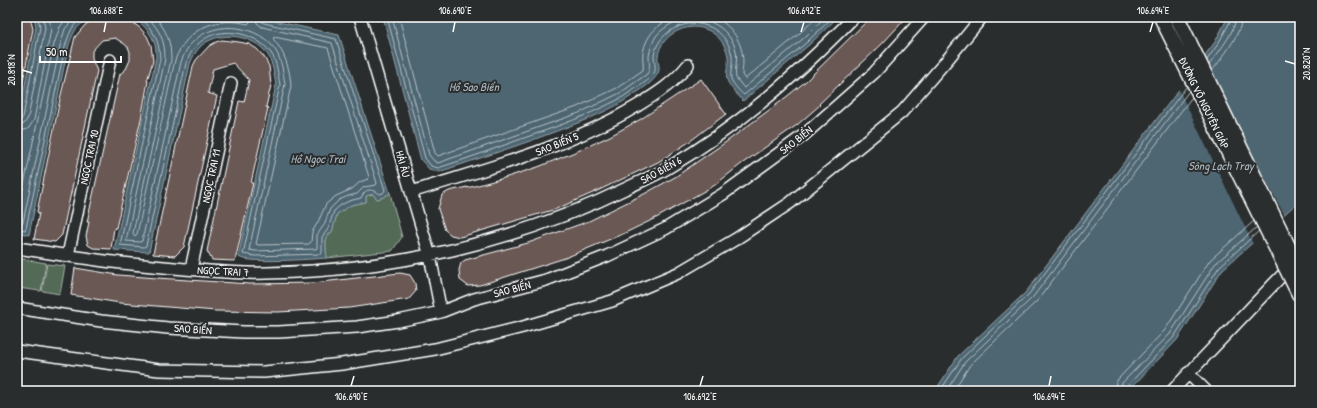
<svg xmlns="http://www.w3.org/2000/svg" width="1317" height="408" font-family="'Patrick Hand',sans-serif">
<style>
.green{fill:#536a57;stroke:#a9b4ab}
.water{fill:#4d6672;stroke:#94a3aa}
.pier{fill:#2a2d2e}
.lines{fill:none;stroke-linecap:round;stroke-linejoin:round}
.shore{stroke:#b8c2c7;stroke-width:1}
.building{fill:#6b5954;stroke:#fff}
.minor-casing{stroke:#fff;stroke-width:14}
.minor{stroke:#2a2d2e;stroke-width:11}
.major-bridge-casing{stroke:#fff;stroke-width:17;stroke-linecap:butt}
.major-bridge{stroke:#2a2d2e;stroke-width:14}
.ticks{fill:none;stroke:#fff;stroke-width:1.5}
.labels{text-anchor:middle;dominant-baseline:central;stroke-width:4;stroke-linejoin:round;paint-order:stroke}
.street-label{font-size:11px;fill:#fff;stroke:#2a2d2e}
.water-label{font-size:12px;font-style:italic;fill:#afbac0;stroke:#2a2d2e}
.neatline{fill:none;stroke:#fff;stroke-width:1.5}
.ticks-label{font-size:10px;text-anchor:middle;fill:#fff}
</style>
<rect width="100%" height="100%" fill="#2a2d2e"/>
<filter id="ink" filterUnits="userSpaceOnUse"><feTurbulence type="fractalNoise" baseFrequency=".025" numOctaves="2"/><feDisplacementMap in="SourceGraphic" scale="8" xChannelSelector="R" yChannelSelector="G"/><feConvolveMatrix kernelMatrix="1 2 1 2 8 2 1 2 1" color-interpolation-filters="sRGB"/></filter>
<g filter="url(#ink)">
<path class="green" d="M390 193 402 237 392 251 327 258C326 249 323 236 332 232L337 214 351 205 366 202V196L373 194 377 199C382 198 386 196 390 193Z
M17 258 46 263 41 291 17 288Z
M47 264 65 266 60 294 42 291Z"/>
<path class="water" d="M34 17H93C76 26 74 30 68 48L29 235 17 232V126L36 27Z
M130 17H256L339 35 390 193C386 196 382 198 377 199L373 194 366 196V202L351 205 337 214 332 232C323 236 326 249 327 258 312 259 247 264 239 257V253L276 85C274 75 273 64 268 55 254 34 217 29 199 48 195 53 192 58 190 64L149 252 114 250 156 58C156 54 156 49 155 45 152 33 141 21 130 17Z
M383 17H838L810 44 743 101C738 95 731 89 728 82 725 77 727 70 728 64 730 49 719 34 705 29 686 22 661 35 658 56 657 61 661 68 658 73 653 83 642 89 633 95 612 110 586 120 562 129 521 145 480 158 439 172L429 169 421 160Z
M1228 17H1300V197L1297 203 1222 270 1177 340 1128 391H935L958 356 1026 292 1215 42Z"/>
<path class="pier" d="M1204 53 1250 151 1285 216 1253 244 1178 88Z"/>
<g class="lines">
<path class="shore" d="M140 17C154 31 159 39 160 59L120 245 144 247 146 246 186 63C189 56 192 50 197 45 217 24 255 31 271 53 277 62 278 74 280 85L243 254 255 256 321 254 322 252V237L328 229 334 211 341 205 349 201 361 198C366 187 371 189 380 194L383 193 385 190 336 39 264 23 261 21V17
M147 17C160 30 165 40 165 59L126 241 140 242 142 241 181 62C184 54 188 46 194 41 216 19 260 25 276 51 282 61 283 73 285 84L249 250 255 251 316 249 317 248V235L324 225 330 209 339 200 348 196 357 194 364 187 376 185 377 183 332 43 262 27 257 23 256 17
M155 17C167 31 171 41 171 60L133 233 135 236 137 234 175 60C187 28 216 16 248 24L250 22 249 17
M387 17 425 158 431 166 438 168C467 159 496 148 524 138 550 129 576 120 601 108 611 103 621 99 630 92 637 87 652 80 655 71 656 66 654 61 654 56 657 33 683 19 704 25 721 29 734 46 732 64 732 69 730 73 731 79 733 84 740 92 744 95L807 42 833 17
M392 17 429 155 434 161 438 163 579 113 620 93 647 74C651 68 649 63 649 56 650 49 653 41 656 36 660 31 666 27 671 24 696 12 724 21 735 47 739 58 734 68 736 78L744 88 804 38 825 17
M399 17 435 153 438 156 577 107 617 88 643 70C644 64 642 59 643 53 646 35 657 25 673 17
M714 17C732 25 743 43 743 62 743 67 742 71 742 75L745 79 800 33 817 17
M274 37 328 48 369 177 368 179 360 182 352 189 336 196 326 204 318 222 312 232 311 242 309 244 258 245 256 244 291 86C290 69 285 53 274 40Z
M1207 60 1218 44 1231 20V17
M1209 65C1217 54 1236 31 1236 17
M1212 71C1222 58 1242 33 1242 17
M17 121 21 120 23 117 40 27 38 17
M17 126 24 124 28 118 45 28 43 17
M17 132 28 129 34 120 51 29 49 17
M17 217 54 44 60 27 67 17
M17 223 21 224 23 222 60 46 65 29 75 17
M17 228 25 230 26 228 65 47C69 34 72 23 84 17
M940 391 962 358 1029 294 1187 86
M946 391 965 362 1033 297 1189 91
M953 391 970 365 1037 301 1192 97
M1114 391 1115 385 1118 379 1165 330 1210 260 1254 221
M1120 391 1122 383 1170 334 1215 264 1257 227
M1125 391 1126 387 1174 337 1219 267 1259 231"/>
</g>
<path class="building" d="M17 17H30L33 29 21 92 17 91Z
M100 17H121L132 22 140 28 147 36 151 45 153 61 147 81H148L141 119 116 228H114L111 249 93 248 88 245 86 236 89 222H87L120 74 126 69 130 60V52L128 47 123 43 115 38 102 40 92 51V59L97 71 62 235 55 242 34 239 39 213 37 212 60 99 75 37 85 25 94 19Z
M871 17H907L882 44 819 104 820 105 797 125 740 165 715 185 658 217 625 233 565 258 480 285 468 286 460 280 459 270 461 263 465 260 528 243 589 221 644 194 675 177 726 142 780 102 806 81Z
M222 40 239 42 249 44 257 49 264 57 269 66 271 85 266 107 268 108 251 183H253L235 261 212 260 207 251 239 101 244 102 249 80 233 63 213 69 208 93 217 96 184 247 175 256 153 254 193 66 196 60 209 46 216 42Z
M701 79 726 114 689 142 658 162 595 192 556 209 460 237 451 235 445 230 438 209 442 195 449 191 467 187V188L504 178 538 167 580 150 610 136 641 119Z
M75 268 118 275 157 278 250 284 313 283 400 273 410 275 415 283 416 291 409 299 349 308 278 312 216 311 120 303 71 295Z"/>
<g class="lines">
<g class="minor-casing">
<path id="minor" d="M360 17 430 256 441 312
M411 192C488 168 567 148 637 106 656 94 674 83 688 65
M17 248C52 253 86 259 121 263 142 265 164 267 185 269 212 271 240 274 267 273 391 271 517 242 629 187 641 181 654 176 666 169 737 128 797 75 854 17
M68 255 110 60
M191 269 231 83
M17 308 101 321 168 328 244 332H279L357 327 398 321 441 312 474 299 546 280 607 256 665 229 723 194 804 135 874 73 924 17
M17 351 159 370 264 372 342 364 435 349 523 327 612 301 678 273 736 239 790 203 902 112 947 60 982 17
M1188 373 1206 391
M1172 391 1287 270 1300 251"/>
</g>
<use href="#minor" class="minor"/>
<g class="major-bridge-casing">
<path id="major-bridge" d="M1161 17 1300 296
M1177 17 1300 271"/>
</g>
<use href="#major-bridge" class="major-bridge"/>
</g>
</g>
<path class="ticks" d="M104 32 106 22M453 32 455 22M801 32 804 22M1150 32 1153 22M1285 61 1295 64M22 70 32 73M351 386 354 376M700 386 703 376M1049 386 1051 376"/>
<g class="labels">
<g class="street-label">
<text transform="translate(1204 103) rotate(64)">ĐƯỜNG VÕ NGUYÊN GIÁP</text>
<text transform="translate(796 140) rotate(-38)">SAO BIỂN</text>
<text transform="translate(557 144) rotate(-22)">SAO BIỂN 5</text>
<text transform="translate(89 157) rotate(-78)">NGỌC TRAI 10</text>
<text transform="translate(403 164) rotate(74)">HẢI ÂU</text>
<text transform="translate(661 170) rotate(-29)">SAO BIỂN 6</text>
<text transform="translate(211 176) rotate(-78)">NGỌC TRAI 11</text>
<text transform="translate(223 271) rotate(3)">NGỌC TRAI 7</text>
<text transform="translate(512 289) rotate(-15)">SAO BIỂN</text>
<text transform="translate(193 329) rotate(4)">SAO BIỂN</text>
</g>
<g class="water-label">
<text x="474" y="86">Hồ Sao Biển</text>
<text x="318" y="158">Hồ Ngọc Trai</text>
<text x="1221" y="165">Sông Lạch Tray</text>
</g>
</g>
<rect width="1317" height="408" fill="none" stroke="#2a2d2e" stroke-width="44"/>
<path d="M40 56v6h81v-6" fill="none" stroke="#ffffff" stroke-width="2"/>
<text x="46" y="56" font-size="12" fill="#ffffff" stroke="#2a2d2e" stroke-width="3" paint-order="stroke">50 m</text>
<rect x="22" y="22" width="1273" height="364" class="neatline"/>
<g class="ticks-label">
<text x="106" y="14">106.688°E</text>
<text x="455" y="14">106.690°E</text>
<text x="804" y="14">106.692°E</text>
<text x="1153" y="14">106.694°E</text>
<text transform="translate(1306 64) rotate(-90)" y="4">20.820°N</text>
<text transform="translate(11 70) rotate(-90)" y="4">20.818°N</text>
<text x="351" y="400">106.690°E</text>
<text x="700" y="400">106.692°E</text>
<text x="1049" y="400">106.694°E</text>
</g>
</svg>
